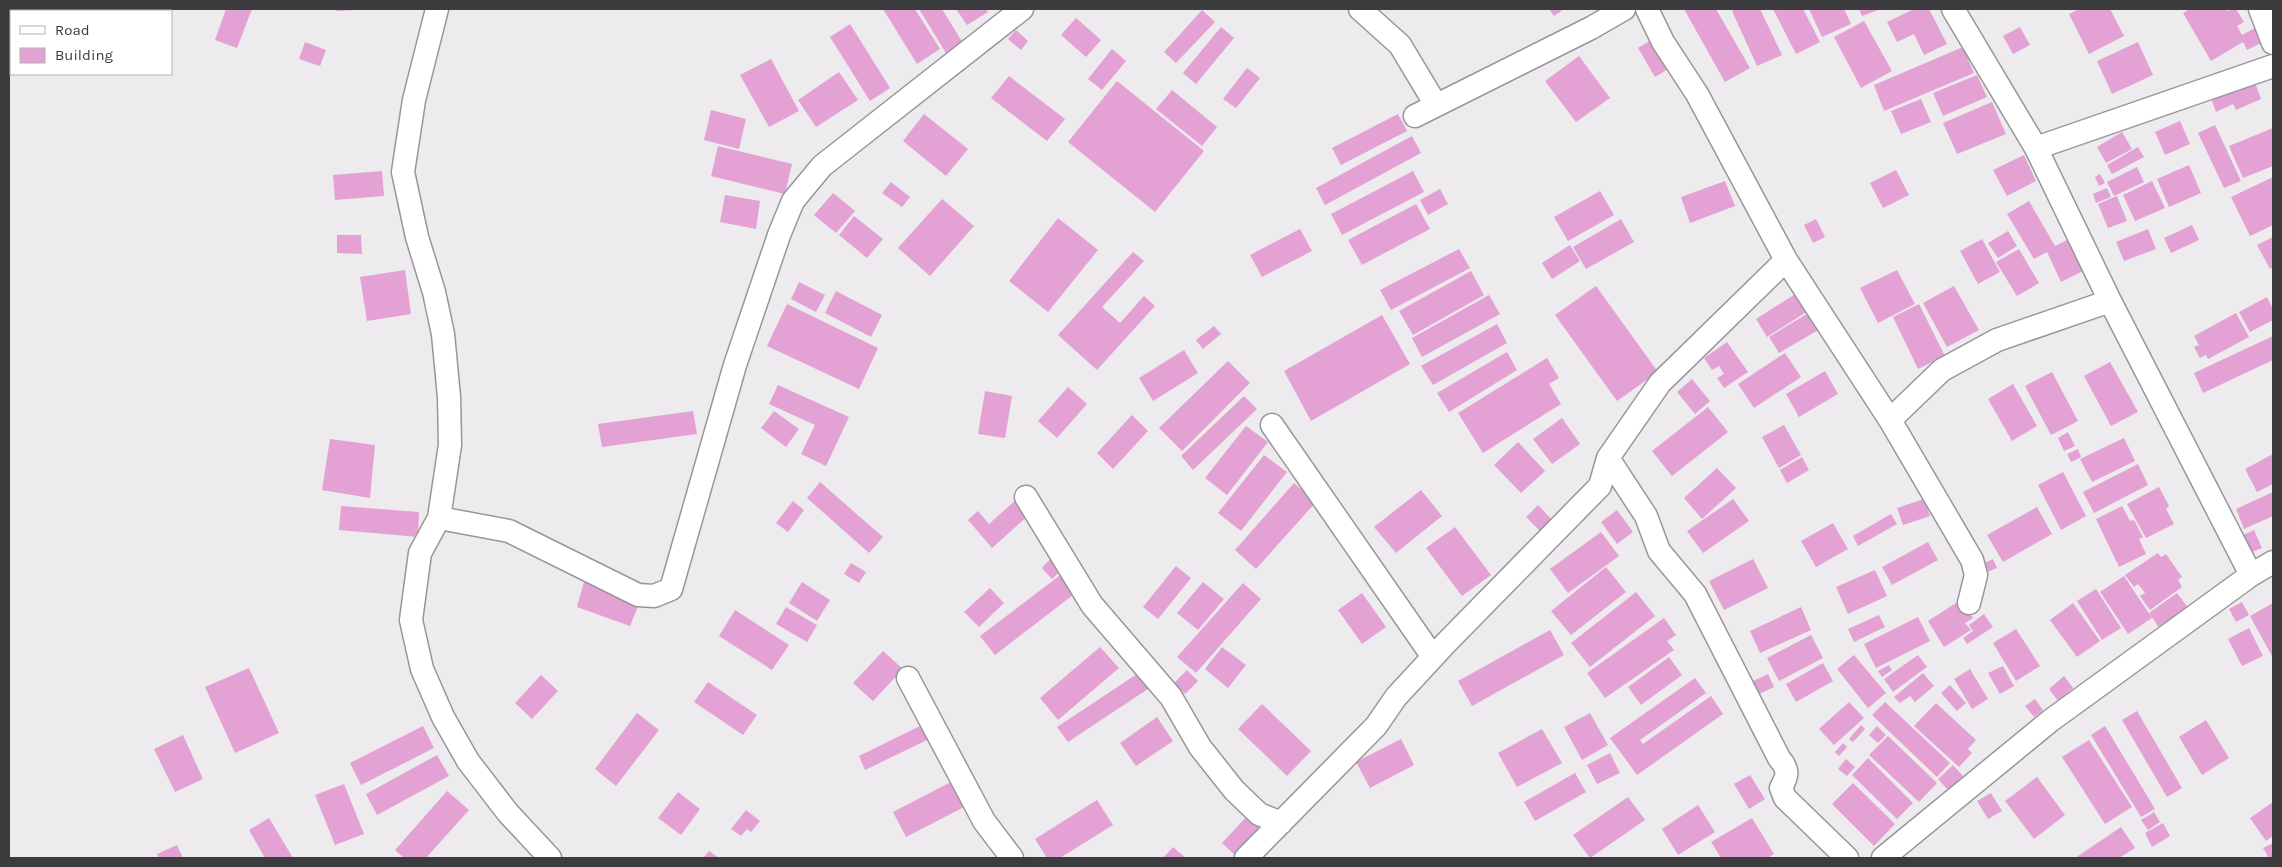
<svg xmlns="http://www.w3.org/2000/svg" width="2282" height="867" font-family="Karla,sans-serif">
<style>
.building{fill:#e3a1d4}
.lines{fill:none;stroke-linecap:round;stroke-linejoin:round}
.minor-casing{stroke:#989699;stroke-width:25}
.minor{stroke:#fff;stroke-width:22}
</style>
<rect width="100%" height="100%" fill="#edebee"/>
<path class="building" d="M226 9H252L237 48 215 40Z
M336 9H356V10L336 11Z
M883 9H915L940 49 917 64Z
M919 9H942L966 48 949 58Z
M956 9H986L988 12 967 25Z
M1549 9H1564L1554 16Z
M1684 9H1716L1750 68 1725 82Z
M1737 9H1760L1782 55 1757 66 1732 11Z
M1773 9H1803L1820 42 1796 54Z
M1809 9H1844L1851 24 1822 37Z
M1859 9H1881L1862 16Z
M1914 9H1929L1947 44 1924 55 1914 34 1897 42 1887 22Z
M2079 9H2110L2124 36 2089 54 2069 14Z
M2190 9H2226L2227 11 2236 9 2244 22 2237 26 2242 35 2257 27 2265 41 2247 50 2243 42 2211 61 2183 13Z
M1202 10 1215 22 1176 63 1164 52Z
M1076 18 1101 40 1086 57 1061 35Z
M1864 21 1892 71 1861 88 1834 37Z
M850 24 890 88 870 101 830 37Z
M1221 27 1234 38 1196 84 1183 73Z
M2020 27 2030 45 2013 54 2003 36Z
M1016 30 1028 41 1021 50 1008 39Z
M1656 37 1673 66 1655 77 1638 48Z
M305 42 326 50 320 66 299 59Z
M2138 42 2153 75 2112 94 2097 61Z
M1963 47 1974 73 1884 111 1874 85Z
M1112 49 1126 61 1102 90 1088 79Z
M1579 56 1610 98 1576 122 1545 81Z
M771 59 799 111 769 127 740 75Z
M1247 68 1260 78 1236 108 1223 99Z
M839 72 858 100 816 127 798 100Z
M1977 75 1987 97 1943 116 1933 93Z
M1009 76 1065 119 1047 141 991 98Z
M2254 80 2261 99 2236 110 2233 104 2216 112 2211 98Z
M1117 81 1204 151 1155 212 1068 142Z
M1172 90 1217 127 1202 146 1156 109Z
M1921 99 1931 122 1901 134 1891 111Z
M1992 102 2006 134 1957 154 1943 123Z
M711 110 746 119 739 149 704 140Z
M924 114 968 149 946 176 903 141Z
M1398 114 1407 131 1341 165 1332 148Z
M2180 121 2190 144 2165 155 2155 132Z
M2215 125 2241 181 2224 188 2198 133Z
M2273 128V166L2243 178 2229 146Z
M2122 132 2132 149 2106 163 2097 147Z
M1412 136 1421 153 1325 205 1316 188Z
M718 146 792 164 785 194 711 176Z
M2138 147 2144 157 2112 174 2107 165Z
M2024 155 2036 181 2007 196 1993 170Z
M2189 165 2201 193 2169 207 2157 179Z
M2137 167 2144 182 2114 196 2107 182Z
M1896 170 1909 195 1883 208 1870 183Z
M382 171 384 196 335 200 333 175Z
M1413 171 1424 192 1342 235 1331 214Z
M2100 174 2105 183 2099 186 2095 177Z
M2273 177V225L2250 236 2231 197Z
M1725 181 1735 206 1690 223 1681 197Z
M2152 181 2165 208 2135 221 2123 195Z
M891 182 910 197 902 207 882 193Z
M2107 188 2111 197 2096 203 2093 194Z
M1440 189 1448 204 1428 215 1420 200Z
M1600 191 1614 215 1568 241 1554 217Z
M833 193 855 211 836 233 814 215Z
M725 195 760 201 756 229 720 222Z
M2117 196 2127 221 2108 228 2098 204Z
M942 199 974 226 930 276 898 248Z
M2029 201 2055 246 2073 237 2089 268 2061 282 2047 252 2034 259 2007 214Z
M1416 204 1430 229 1362 265 1348 240Z
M854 216 883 239 867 258 839 235Z
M1058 218 1098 250 1048 312 1009 281Z
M1621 219 1634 242 1586 269 1573 247Z
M1816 219 1825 237 1813 243 1804 225Z
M2192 225 2199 240 2171 253 2164 238Z
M1300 229 1312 251 1262 277 1250 255Z
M2148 229 2156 249 2124 261 2116 242Z
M2008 231 2017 246 1998 258 1988 243Z
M337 235H361L362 254 337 253Z
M2273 237V267L2270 269 2257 245Z
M1982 239 2000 272 1978 284 1960 251Z
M1570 245 1580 261 1552 279 1542 263Z
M1459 249 1470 268 1391 310 1380 290Z
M2019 249 2039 283 2017 296 1996 262Z
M1133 252 1144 261 1102 307 1120 323 1144 296 1155 306 1097 370 1058 335Z
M405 270 411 314 367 321 360 277Z
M1897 270 1915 304 1878 323 1860 288Z
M1471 271 1484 295 1413 335 1399 311Z
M799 282 825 295 816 312 791 299Z
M1596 286 1658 372 1617 401 1555 315Z
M1954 286 1979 330 1947 347 1923 303Z
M836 291 882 315 871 337 825 313Z
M1797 293 1808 311 1767 337 1756 319Z
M1489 295 1500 314 1422 357 1412 338Z
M2267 297 2273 309V320L2250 332 2239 312Z
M787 304 878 348 859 389 767 346Z
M1919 304 1945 356 1918 369 1893 317Z
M1810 312 1820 329 1779 353 1769 337Z
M2236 313 2249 337 2208 359 2206 355 2200 358 2194 347 2199 345 2194 336Z
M1382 315 1410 364 1311 421 1284 371Z
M1497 324 1507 343 1433 385 1421 366Z
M1214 326 1221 334 1203 349 1196 340Z
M2273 336V360L2203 393 2194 373Z
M1727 342 1748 372 1724 388 1717 378 1724 374 1719 366 1712 370 1704 358Z
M1184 350 1198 373 1153 401 1139 378Z
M1507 352 1517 370 1449 412 1437 393Z
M1785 353 1801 377 1754 408 1738 384Z
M1547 358 1559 378 1549 384 1561 404 1483 453 1458 413Z
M1228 361 1250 383 1182 451 1159 428Z
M2110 362 2138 412 2111 426 2084 376Z
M1825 371 1838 394 1799 417 1786 394Z
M2052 372 2078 421 2051 435 2025 386Z
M1692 379 1710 401 1695 414 1677 392Z
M2013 384 2037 426 2012 441 1988 399Z
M778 385 849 417 826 466 801 454 815 425 769 404Z
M1068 387 1087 404 1057 438 1038 421Z
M985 391 1012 396 1005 438 978 434Z
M1244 396 1257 409 1193 470 1181 456Z
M1708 407 1728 432 1672 476 1652 451Z
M693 411 697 434 602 447 598 424Z
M774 411 799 429 786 447 761 428Z
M1132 415 1148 431 1113 469 1097 453Z
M1562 418 1580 444 1552 464 1533 439Z
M1784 425 1801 455 1779 468 1762 437Z
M1246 426 1268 442 1227 495 1205 478Z
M2068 432 2075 446 2064 451 2058 438Z
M2124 438 2135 461 2092 482 2080 459Z
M330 439 375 445 370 498 322 490Z
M1518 442 1545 471 1521 493 1494 465Z
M2078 449 2081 457 2071 462 2067 454Z
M2273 454V484L2257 492 2245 469Z
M1264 455 1287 472 1241 531 1218 513Z
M1802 457 1809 470 1787 483 1780 470Z
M2138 464 2148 485 2094 513 2083 492Z
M1717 468 1736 488 1702 519 1684 498Z
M2063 472 2086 516 2061 530 2038 485Z
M820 482 883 537 869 553 807 498Z
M1294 483 1316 502 1256 569 1235 550Z
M2159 487 2169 506 2166 509 2174 524 2146 538 2127 504Z
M1421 490 1442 516 1396 553 1374 527Z
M2273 492V516L2244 529 2236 509Z
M1018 498 1031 513 992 548 968 520 978 511 989 524Z
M1733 499 1749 521 1703 553 1687 531Z
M1924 499 1930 516 1903 525 1897 508Z
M793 501 804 510 788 532 776 523Z
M1538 505 1557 525 1545 536 1526 517Z
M341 506 419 512 418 537 339 530Z
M2122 506 2130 521 2134 520 2143 537 2139 539 2146 554 2119 567 2096 519Z
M2037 507 2052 534 2003 562 1987 535Z
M1617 510 1633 532 1617 544 1601 522Z
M1891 514 1897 524 1858 546 1853 536Z
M1833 523 1848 549 1816 567 1801 541Z
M1455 527 1491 575 1462 596 1426 548Z
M2254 530 2262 548 2249 553 2241 536Z
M1601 532 1619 556 1568 593 1550 569Z
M1928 542 1938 560 1892 585 1882 567Z
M2158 553 2161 557 2166 554 2182 577 2178 580 2182 587 2150 610 2140 596 2145 593 2138 584 2134 587 2125 575Z
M1052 557 1063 569 1052 579 1042 568Z
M1753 559 1768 588 1724 610 1709 581Z
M1993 559 1997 568 1985 573 1982 564Z
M851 563 866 572 859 583 844 574Z
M1176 566 1191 578 1158 619 1143 607Z
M1606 567 1626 592 1571 635 1551 611Z
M1875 570 1887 596 1848 614 1836 587Z
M1063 573 1077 592 995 655 980 636Z
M2124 576 2152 618 2128 634 2100 592Z
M584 582 639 604 630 626 577 607Z
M802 582 830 600 817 621 789 603Z
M1203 582 1224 599 1198 630 1177 613Z
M1243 583 1261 599 1196 673 1177 657Z
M990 588 1004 603 979 627 964 612Z
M2096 589 2121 628 2102 640 2077 601Z
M1636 592 1655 616 1590 667 1571 643Z
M1362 593 1386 627 1362 644 1338 610Z
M2177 593 2189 609 2160 629 2149 613Z
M2242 602 2249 615 2236 622 2229 609Z
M1956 603 1961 611 1966 608 1973 618 1965 623 1971 630 1944 647 1928 621Z
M2073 603 2100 641 2077 657 2050 620Z
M2273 603V658L2250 616Z
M786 607 817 625 807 642 776 624Z
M1801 607 1811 630 1760 653 1750 631Z
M735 610 789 645 772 670 719 636Z
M1984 614 1993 627 1967 644 1963 638 1973 631 1969 625Z
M1879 615 1885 627 1854 642 1848 629Z
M1918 617 1930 641 1876 668 1864 644Z
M1664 618 1676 635 1667 641 1674 650 1605 698 1587 673Z
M2249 628 2263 656 2242 666 2228 639Z
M2016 629 2040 666 2016 681 1993 643Z
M1550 630 1564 655 1472 706 1458 681Z
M1811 635 1823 658 1779 681 1767 658Z
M1100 647 1119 668 1058 720 1040 698Z
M1222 647 1246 665 1228 688 1205 669Z
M883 651 903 669 873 701 853 683Z
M1854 655 1886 693 1868 708 1837 669Z
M1918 655 1927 667 1893 692 1884 679Z
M1669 657 1682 675 1641 705 1628 687Z
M1823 663 1833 681 1796 702 1786 684Z
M1889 665 1892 670 1882 677 1878 671Z
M2003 666 2014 686 2000 694 1988 673Z
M249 668 279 733 235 753 205 687Z
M1970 669 1988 699 1972 709 1954 679Z
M1187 670 1198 681 1185 694 1174 683Z
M1140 672 1151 687 1068 742 1057 727Z
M1923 673 1934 686 1915 702 1910 696 1900 703 1894 697Z
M1768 674 1774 687 1755 696 1749 683Z
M541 675 558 691 532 719 515 703Z
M2064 676 2073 688 2058 701 2049 689Z
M1695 678 1706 693 1640 740 1643 744 1711 696 1723 714 1637 775 1610 738Z
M708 682 757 715 743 735 694 702Z
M1950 685 1966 703 1957 711 1941 693Z
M2035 699 2043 710 2034 717 2025 706Z
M1849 702 1864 718 1834 745 1819 729Z
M1885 702 1950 763 1937 777 1872 715Z
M1936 703 1976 740 1968 749 1972 753 1959 767 1914 726Z
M1262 704 1311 751 1287 776 1238 729Z
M2137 711 2182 788 2167 797 2122 720Z
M637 713 659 730 616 786 595 769Z
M1590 713 1608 745 1582 760 1564 727Z
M1157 717 1173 741 1136 766 1120 743Z
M2206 720 2229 758 2202 775 2179 737Z
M922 725 929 739 865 770 859 756Z
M1861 725 1865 729 1853 742 1849 739Z
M423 726 434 748 361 785 350 763Z
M1877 726 1886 735 1878 743 1869 735Z
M2105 726 2155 809 2141 817 2091 735Z
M1542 729 1562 763 1517 787 1498 753Z
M183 735 203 779 175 792 154 749Z
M1888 736 1937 783 1919 802 1869 755Z
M1401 739 1414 765 1370 788 1356 762Z
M2089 740 2132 807 2105 824 2062 757Z
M1843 743 1847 747 1839 756 1835 752Z
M1610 753 1620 773 1597 784 1587 765Z
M437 755 449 776 377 815 366 794Z
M1868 758 1913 803 1897 819 1852 775Z
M1846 759 1855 767 1847 776 1838 769Z
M1953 765 1963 776 1948 790 1938 779Z
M1575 773 1586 792 1535 821 1524 802Z
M1750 775 1765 799 1749 809 1734 784Z
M2037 777 2065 815 2034 839 2005 801Z
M951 782 964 807 906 837 893 812Z
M1853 783 1895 824 1874 846 1832 804Z
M344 784 364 834 335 845 315 795Z
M447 791 469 810 426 858H404L395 850Z
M678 792 700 809 681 835 658 818Z
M1991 793 2002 811 1988 819 1977 801Z
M1628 797 1645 820 1590 858 1573 835Z
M1097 800 1113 825 1060 858H1047L1035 839Z
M2273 802V836L2266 841 2250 818Z
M1698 805 1715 832 1678 855 1662 829Z
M746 810 760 821 751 832 747 829 741 836 731 829Z
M2154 812 2160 822 2148 830 2141 820Z
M1248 815 1262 828 1236 856 1222 843Z
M269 818 293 858H265L249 830Z
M1752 818 1774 854 1768 858H1721L1711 842Z
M2163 823 2170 836 2152 847 2145 833Z
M2121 827 2135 848 2119 858H2075Z
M2273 843V858H2269L2263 848Z
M177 845 183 858H159L157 854Z
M1173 847 1186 858H1163Z
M709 851 719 858H703Z"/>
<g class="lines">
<g class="minor-casing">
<path id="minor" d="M437 9 414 100 403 172 417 237 434 292 443 334 449 397 450 445 439 518 420 553 411 620 422 669 443 717 468 761 508 813 550 858
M1360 9 1400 45 1436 105
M1953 9 2036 148 2110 301 2251 575
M2260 9 2273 43
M1415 116 1591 28 1624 9
M2036 148 2273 66
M1786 260 1890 420
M1272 425 1433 657
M1608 458 1646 516 1659 551 1695 594 1779 758C1789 770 1788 775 1781 788L1785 798 1847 858
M1026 497 1092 605 1171 697 1200 747 1234 790 1259 814 1281 823
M439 518 509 531 638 595 654 596 671 589 735 365 779 235 793 201 822 166 1022 9
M1969 603 1976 575 1972 560 1890 420 1942 370 1997 340 2110 301
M908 678 984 821 1012 858
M1246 858 1376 726 1396 697 1446 643 1600 486 1608 458 1660 383 1786 260 1697 94 1663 42 1647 9
M1883 858 2050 721 2251 575 2273 562"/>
</g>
<use href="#minor" class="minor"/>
</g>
<rect width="2282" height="867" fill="none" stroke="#3c3b3d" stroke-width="20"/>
<rect x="10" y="10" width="162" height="65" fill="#ffffff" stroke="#b1b1b1"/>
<rect x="20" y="26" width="25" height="8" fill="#ffffff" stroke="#b1b1b1"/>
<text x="55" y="35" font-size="15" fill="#3c3b3d">Road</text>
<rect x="20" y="48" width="25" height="15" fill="#e3a1d4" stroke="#b1b1b1"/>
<text x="55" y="60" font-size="15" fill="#3c3b3d">Building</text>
</svg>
